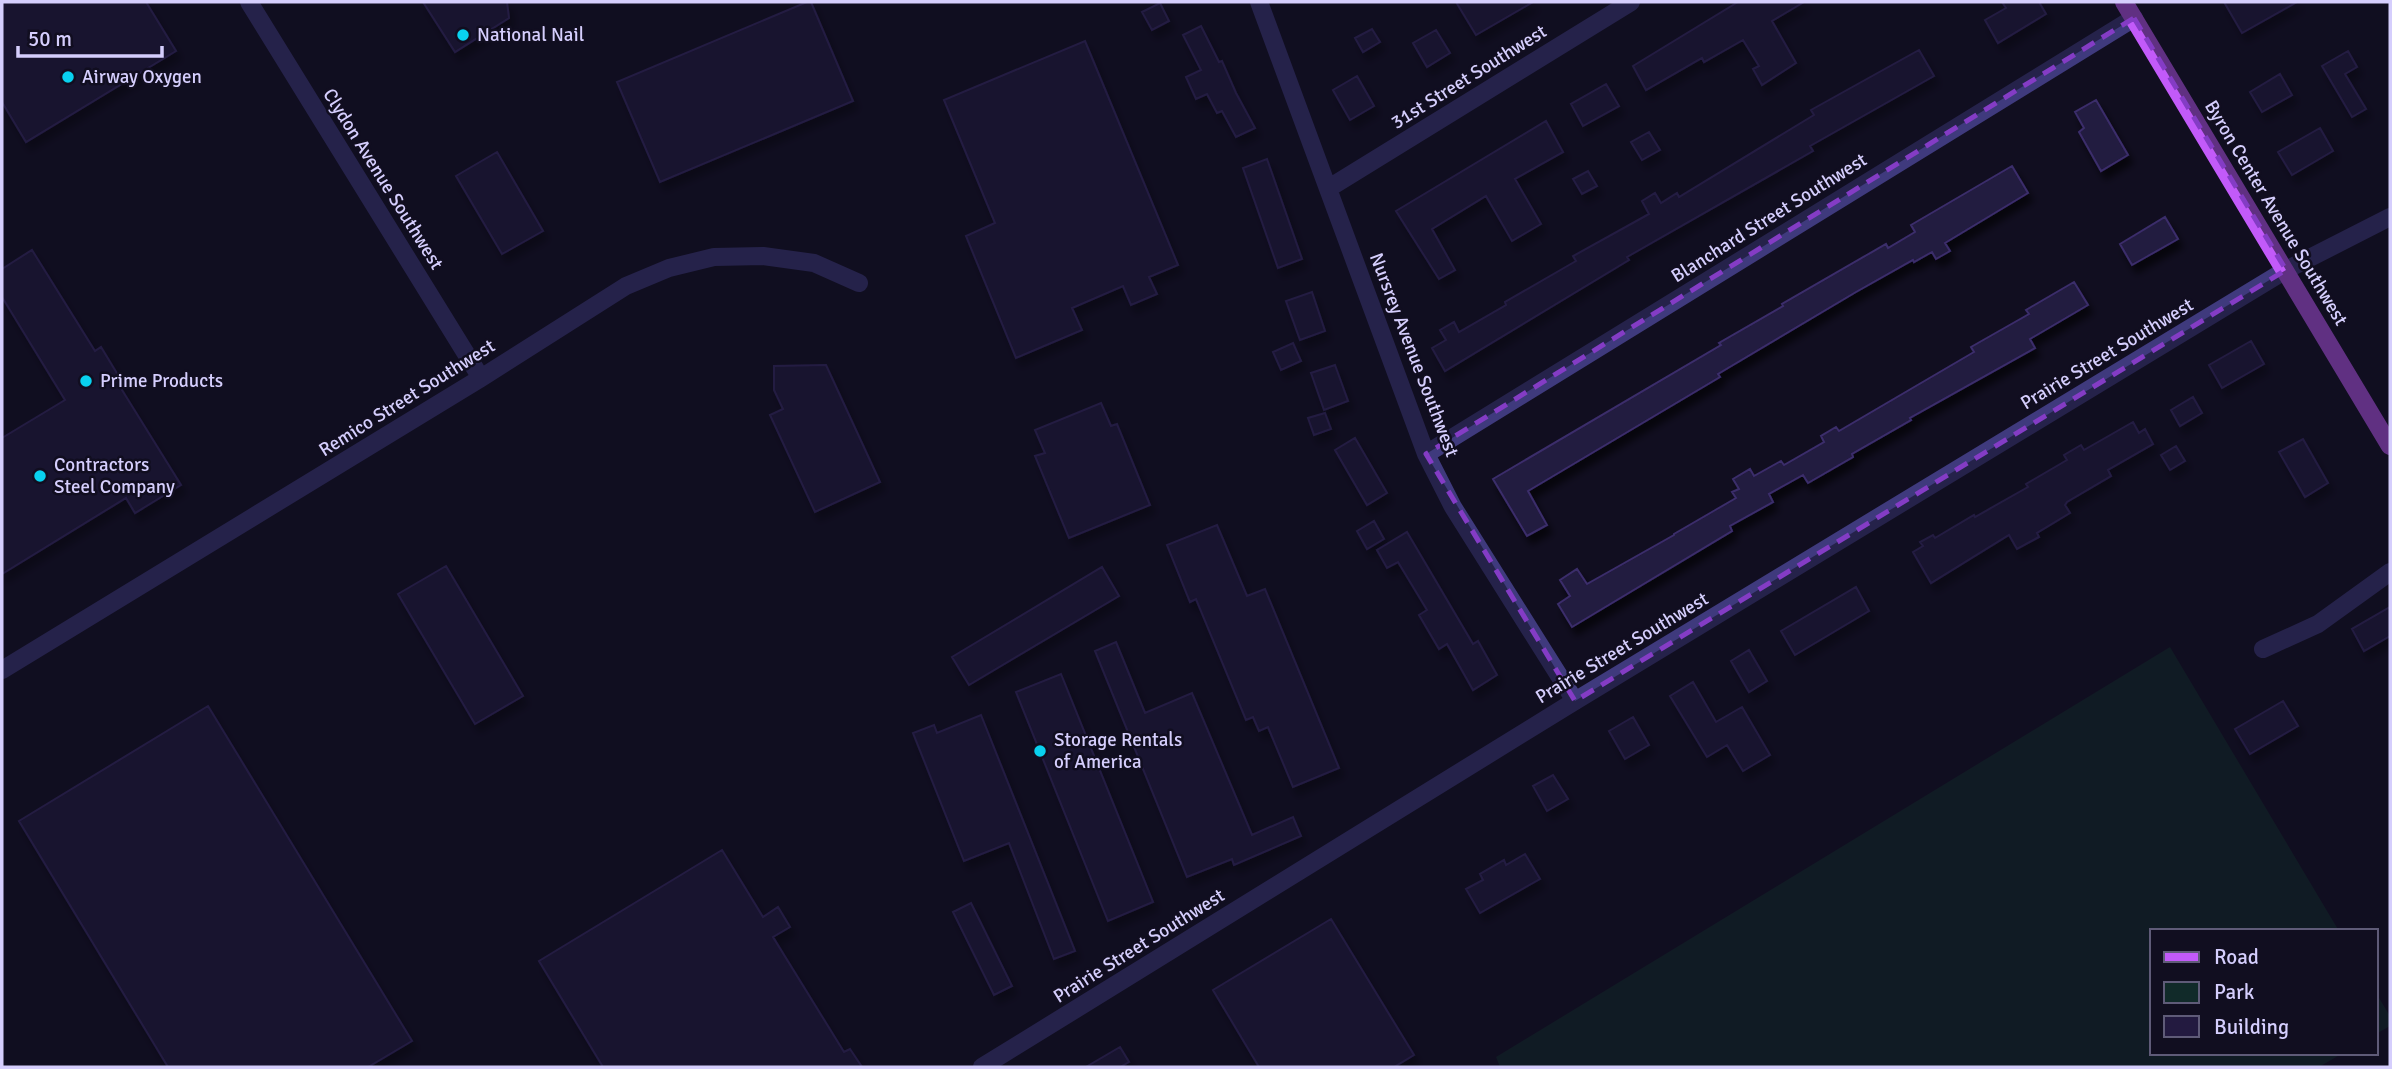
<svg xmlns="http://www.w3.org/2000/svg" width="2392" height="1069" font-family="Signika,sans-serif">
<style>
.green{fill:#112a29}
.building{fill:#231a40;stroke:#3b2d6b;stroke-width:2;filter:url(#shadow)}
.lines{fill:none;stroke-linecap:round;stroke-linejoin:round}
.minor{stroke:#3f3a7d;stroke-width:18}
.tertiary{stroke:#3f3a7d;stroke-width:18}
.primary{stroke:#c25af9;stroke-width:18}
.marked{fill:none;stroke:#843cc5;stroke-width:5;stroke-dasharray:14 9;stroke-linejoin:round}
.poi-dot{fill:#09d1ef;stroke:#110e20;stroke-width:2.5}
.labels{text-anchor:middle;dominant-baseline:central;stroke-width:5;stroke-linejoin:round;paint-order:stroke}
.poi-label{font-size:19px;fill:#d5cefd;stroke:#110e20;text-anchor:start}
.street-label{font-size:19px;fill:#d5cefd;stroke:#110e20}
</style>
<defs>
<filter id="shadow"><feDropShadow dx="4.5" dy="8" stdDeviation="3.5" flood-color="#0009"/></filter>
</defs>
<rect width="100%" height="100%" fill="#110e20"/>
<path class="green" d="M2170 647 2339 931H2152V1053H2343L2319 1067H1500L1496 1057Z
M2376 993 2390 1016V1026L2376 1034Z"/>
<path class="building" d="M2 2H146L176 51 26 142 2 102Z
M423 2H507L509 18 455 52Z
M807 2H811L853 101 660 182 617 82Z
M1456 2H1533L1476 35Z
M1738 2H1804L1772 21 1796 63 1762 85 1753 69 1759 66 1743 40 1704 62 1702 58 1646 90 1633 66Z
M2002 2H2039L2046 14 1998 43 1985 20 2006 8Z
M2224 2H2297L2242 33Z
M1160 3 1169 21 1152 30 1142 12Z
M1201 26 1219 62 1222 61 1236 93 1255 128 1236 137 1222 111 1217 113 1207 94 1196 99 1186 77 1201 70 1183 35Z
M1372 29 1380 42 1363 52 1355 38Z
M1436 30 1450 53 1427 67 1413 43Z
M1085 41 1178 265 1149 277 1157 294 1131 305 1123 286 1072 308 1082 330 1016 358 966 236 995 223 944 100Z
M1919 50 1934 76 1810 146 1813 151 1627 257 1629 260 1445 371 1432 348 1446 340 1440 330 1454 322 1459 332 1506 305 1505 302 1576 261 1573 256 1649 214 1642 201 1655 193 1661 203 1677 193 1679 197 1814 115 1811 110Z
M2348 51 2357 67 2345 74 2366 109 2352 117 2322 66Z
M2280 74 2292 95 2262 112 2250 92Z
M1357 76 1374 106 1350 120 1333 90Z
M1606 84 1619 106 1583 126 1571 104Z
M2096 100 2128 155 2101 171 2079 132 2084 128 2075 112Z
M1546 121 1563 152 1515 179 1541 224 1512 241 1486 196 1432 229 1455 270 1439 279 1396 211Z
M2320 128 2333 151 2292 175 2278 152Z
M1649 132 1660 150 1642 160 1631 142Z
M497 152 543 231 502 254 456 176Z
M1267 159 1302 259 1278 268 1243 168Z
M2012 166 2028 193 1945 243 1950 251 1936 259 1932 252 1914 262 1913 260 1856 292 1718 374 1720 377 1528 491 1547 525 1527 536 1493 479 1721 345 1719 343 1783 306 1782 304 1886 244 1888 248 1915 232 1911 225Z
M1588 171 1597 186 1582 194 1573 179Z
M2165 217 2178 239 2132 265 2120 244Z
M32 250 95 351 101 347 121 380 117 382 181 485 135 513 126 498 2 574V438L65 400 2 297V269Z
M2074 282 2088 305 2030 339 2035 348 1910 418 1911 420 1852 454 1853 457 1808 483 1803 475 1769 494 1773 502 1730 526 1732 531 1572 627 1558 604 1570 596 1560 580 1577 569 1587 584 1674 535V534L1736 498 1732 492 1739 489 1733 479 1750 469 1754 476 1781 461 1784 465 1824 442 1821 436 1836 427 1839 431 1974 352 1971 347 2029 314 2026 310Z
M1312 292 1325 331 1300 340 1286 301Z
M2251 341 2264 364 2222 388 2209 365Z
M1293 343 1301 361 1281 370 1273 352Z
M826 365 880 482 815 512 770 415 783 409 774 390V366Z
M1335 365 1348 401 1324 410 1311 373Z
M2193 397 2202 413 2180 426 2171 410Z
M1101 403 1111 426 1117 424 1150 505 1069 538 1035 456 1045 453 1035 430Z
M1325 413 1331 429 1314 435 1308 418Z
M2133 422 2139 433 2145 429 2153 444 2108 470 2111 476 2067 502 2065 505 2070 513 2037 533 2039 537 2017 549 2009 535 1931 583 1913 552 1923 546 1920 542 1933 535 1935 538 1974 515 1975 517 2028 487 2026 484 2067 460 2064 455 2081 445 2084 450Z
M1355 438 1387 493 1367 505 1335 450Z
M2303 439 2328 483 2305 497 2279 452Z
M2176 446 2185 461 2170 470 2161 455Z
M1374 521 1384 539 1367 549 1357 531Z
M1217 525 1247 596 1265 589 1339 768 1293 787 1268 727 1259 731 1253 717 1246 720 1196 599 1190 602 1167 545Z
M1407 532 1473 644 1478 641 1497 675 1473 690 1447 644 1439 649 1419 615 1427 610 1398 562 1387 568 1377 550Z
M446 566 523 696 475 724 398 594Z
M1102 567 1119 596 969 685 952 657Z
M1856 587 1869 611 1795 655 1781 631Z
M2390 607V636L2364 651 2352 629Z
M1116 642 1145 713 1192 693 1252 835 1293 817 1301 836 1234 865 1232 859 1187 877 1095 651Z
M1749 650 1767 681 1749 692 1731 661Z
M1061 674 1153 902 1108 921 1016 692Z
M1693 682 1716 722 1742 707 1770 755 1743 771 1727 745 1707 757 1670 696Z
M2283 701 2298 726 2250 754 2235 729Z
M208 706 412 1041 368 1067H168L19 821Z
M981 715 1075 951 1054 959 1009 843 964 861 913 733 934 725 937 733Z
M1633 717 1649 745 1625 759 1609 731Z
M1553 775 1568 799 1547 811 1533 786Z
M722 850 763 917 778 907 790 927 773 937 844 1052 850 1049 862 1067H603L539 961Z
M1525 854 1540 879 1480 913 1466 889 1483 880 1480 874 1504 860 1506 865Z
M971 903 1012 986 994 995 953 912Z
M1331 919 1414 1055 1394 1067H1259L1213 990Z
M1120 1047 1129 1062 1120 1067H1086Z"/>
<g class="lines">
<path class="minor" d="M249 2 481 378
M1259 2 1426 454 1453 507 1575 701
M1329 188 1631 2
M1426 454 2134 18
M2263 649 2318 624 2390 572
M2 670 481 378 626 286 669 268 714 257 763 256 814 263 859 283"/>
<path class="tertiary" d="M982 1067 1575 701 2286 270 2390 217"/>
<path class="primary" d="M2124 2 2390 446"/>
</g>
<path d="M0 0H2392V1069H0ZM2134 18 2286 270 1575 701 1426 454Z" fill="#110e20" fill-opacity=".55" fill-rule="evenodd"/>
<path class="marked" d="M2134 18 2286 270 1575 701 1426 454Z"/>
<g class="poi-dot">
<circle cx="463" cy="35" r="7"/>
<circle cx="68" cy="77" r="7"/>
<circle cx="86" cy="381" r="7"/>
<circle cx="40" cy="476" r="7"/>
<circle cx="1040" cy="751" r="7"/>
</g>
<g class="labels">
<g class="poi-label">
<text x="477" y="35">National Nail</text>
<text x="82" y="77">Airway Oxygen</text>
<text x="100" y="381">Prime Products</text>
<text x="54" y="465">Contractors<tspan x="54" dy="22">Steel Company</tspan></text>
<text x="1054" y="740">Storage Rentals<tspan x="1054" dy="22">of America</tspan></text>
</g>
<g class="street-label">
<text transform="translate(1469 77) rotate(-32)">31st Street Southwest</text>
<text transform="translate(383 179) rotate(58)">Clydon Avenue Southwest</text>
<text transform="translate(2276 213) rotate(59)">Byron Center Avenue Southwest</text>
<text transform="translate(1769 218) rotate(-32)">Blanchard Street Southwest</text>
<text transform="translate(2107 354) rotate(-31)">Prairie Street Southwest</text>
<text transform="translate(1414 355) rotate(69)">Nursrey Avenue Southwest</text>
<text transform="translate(407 398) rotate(-32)">Remico Street Southwest</text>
<text transform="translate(1622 648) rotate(-31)">Prairie Street Southwest</text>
<text transform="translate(1139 946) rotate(-32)">Prairie Street Southwest</text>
</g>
</g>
<rect width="2392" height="1069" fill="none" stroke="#d5cefd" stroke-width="7"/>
<rect x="2150" y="929" width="228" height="126" fill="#110e20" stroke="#5f5b78" stroke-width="2"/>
<rect x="2164" y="952" width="35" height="10" fill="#c25af9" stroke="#5f5b78" stroke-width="2"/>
<text x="2214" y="964" font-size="21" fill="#d5cefd">Road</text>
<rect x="2164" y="982" width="35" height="21" fill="#112a29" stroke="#5f5b78" stroke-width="2"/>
<text x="2214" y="999" font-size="21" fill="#d5cefd">Park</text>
<rect x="2164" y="1016" width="35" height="21" fill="#231a40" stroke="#5f5b78" stroke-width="2"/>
<text x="2214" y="1034" font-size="21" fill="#d5cefd">Building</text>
<path d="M18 46v10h144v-10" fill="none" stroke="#d5cefd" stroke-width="3.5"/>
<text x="28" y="46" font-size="21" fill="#d5cefd" stroke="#110e20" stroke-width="5" paint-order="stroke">50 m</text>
</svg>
